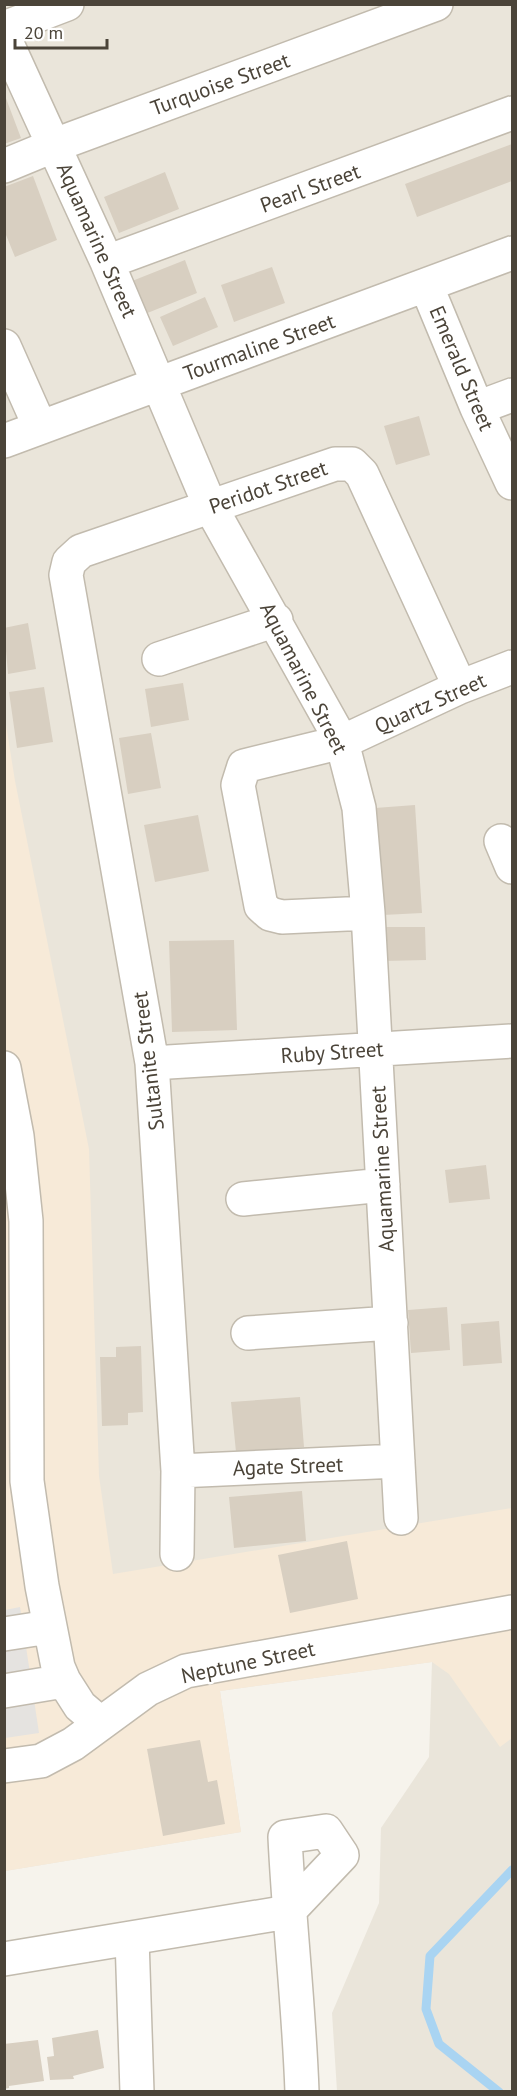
<svg xmlns="http://www.w3.org/2000/svg" width="517" height="2096" font-family="'PT Sans',sans-serif">
<style>
.residential{fill:#eae5da}
.commercial{fill:#f7ead8}
.parking{fill:#e5e3e0}
.lines{fill:none;stroke-linecap:round;stroke-linejoin:round}
.stream{stroke:#a9d4f2;stroke-width:9}
.building{fill:#d8cfc1}
.minor-casing{stroke:#c2bbae;stroke-width:36}
.minor{stroke:#fff;stroke-width:33}
.labels{text-anchor:middle;dominant-baseline:central;stroke-width:5;stroke-linejoin:round;paint-order:stroke}
.street-label{font-size:21px;fill:#4b4439;stroke:#fff}
</style>
<rect width="100%" height="100%" fill="#f6f3ec"/>
<path class="residential" d="M5 5H512V2091H337L332 2013 379 1903 381 1828 429 1757 432 1662 220 1691 241 1832 5 1871Z"/>
<path class="commercial" d="M4 712 15 781 89 1149 99 1476 113 1574 512 1508V1738L500 1747 449 1674 432 1662 220 1691 241 1832 5 1871Z"/>
<path class="parking" d="M20 1607 39 1733 5 1738V1610Z"/>
<g class="lines">
<path class="stream" d="M499 2092 439 2044 426 2009 430 1956 512 1870"/>
</g>
<path class="building" d="M4 93 21 138 4 144Z
M512 144V181L417 217 405 184Z
M165 172 179 209 119 233 104 197Z
M33 176 57 240 15 257 4 230V187Z
M185 260 197 293 140 316 127 283Z
M272 267 285 303 234 322 221 285Z
M205 297 218 327 173 346 160 317Z
M419 416 430 455 396 465 384 426Z
M28 623 36 669 8 674 4 628Z
M183 683 189 720 151 727 145 689Z
M44 687 53 742 17 748 9 692Z
M151 733 161 788 128 794 119 738Z
M415 805 422 913 383 915 375 808Z
M198 815 209 871 155 882 144 825Z
M383 927H425L426 960 384 961Z
M234 940 237 1030 172 1032 169 941Z
M486 1165 490 1199 449 1203 445 1170Z
M447 1307 450 1350 411 1353 408 1310Z
M499 1321 502 1363 463 1366 461 1324Z
M141 1346 143 1412 128 1413V1425L102 1426 100 1357H116V1347Z
M300 1397 304 1447 236 1452 231 1402Z
M302 1491 306 1541 234 1548 229 1497Z
M347 1541 358 1599 290 1613 278 1555Z
M200 1740 208 1782 217 1780 225 1824 163 1836 147 1749Z
M98 2030 104 2068 73 2076 74 2079 50 2080 47 2057 54 2056 52 2038Z
M38 2040 44 2081 9 2086V2088L4 2089V2044Z"/>
<g class="lines">
<g class="minor-casing">
<path id="minor" d="M4 28 67 4
M4 37 107 262 210 506 342 742 359 808 368 913 401 1518
M4 166 55 145 436 4
M107 262 512 113
M426 285 477 408 512 483
M4 346 40 427
M477 408 512 395
M4 441 512 253
M159 659 276 620
M501 841 512 867
M368 913 282 917 270 914 261 906 238 785 244 766 342 742 460 687 512 667
M152 1063 512 1041
M4 1068 17 1136 26 1221 27 1481 42 1586 58 1667 64 1681 80 1706 100 1723
M243 1199 383 1185
M248 1333 391 1323
M178 1471 398 1461
M177 1554 178 1471 152 1063 66 575 69 562 81 551 335 464H352L362 474 460 687
M4 1634 49 1627
M4 1691 64 1681
M4 1766 41 1761 73 1744 148 1689 186 1671 512 1612
M132 1938 137 2092
M4 1959 288 1912 342 1855 326 1831 285 1837C289 1922 299 2006 302 2092"/>
</g>
<use href="#minor" class="minor"/>
</g>
<g class="labels">
<g class="street-label">
<text transform="translate(220 84) rotate(-20)">Turquoise Street</text>
<text transform="translate(310 188) rotate(-20)">Pearl Street</text>
<text transform="translate(97 240) rotate(66)">Aquamarine Street</text>
<text transform="translate(259 347) rotate(-20)">Tourmaline Street</text>
<text transform="translate(462 368) rotate(67)">Emerald Street</text>
<text transform="translate(268 487) rotate(-19)">Peridot Street</text>
<text transform="translate(304 678) rotate(63)">Aquamarine Street</text>
<text transform="translate(430 703) rotate(-24)">Quartz Street</text>
<text transform="translate(332 1052) rotate(-4)">Ruby Street</text>
<text transform="translate(148 1061) rotate(-97)">Sultanite Street</text>
<text transform="translate(382 1169) rotate(-93)">Aquamarine Street</text>
<text transform="translate(288 1466) rotate(-2)">Agate Street</text>
<text transform="translate(248 1662) rotate(-12)">Neptune Street</text>
</g>
</g>
<rect width="517" height="2096" fill="none" stroke="#4b4439" stroke-width="12"/>
<path d="M15 39v9h92v-9" fill="none" stroke="#4b4439" stroke-width="3"/>
<text x="24" y="39" font-size="18" fill="#4b4439" stroke="#ffffff" stroke-width="4.5" paint-order="stroke">20 m</text>
</svg>
